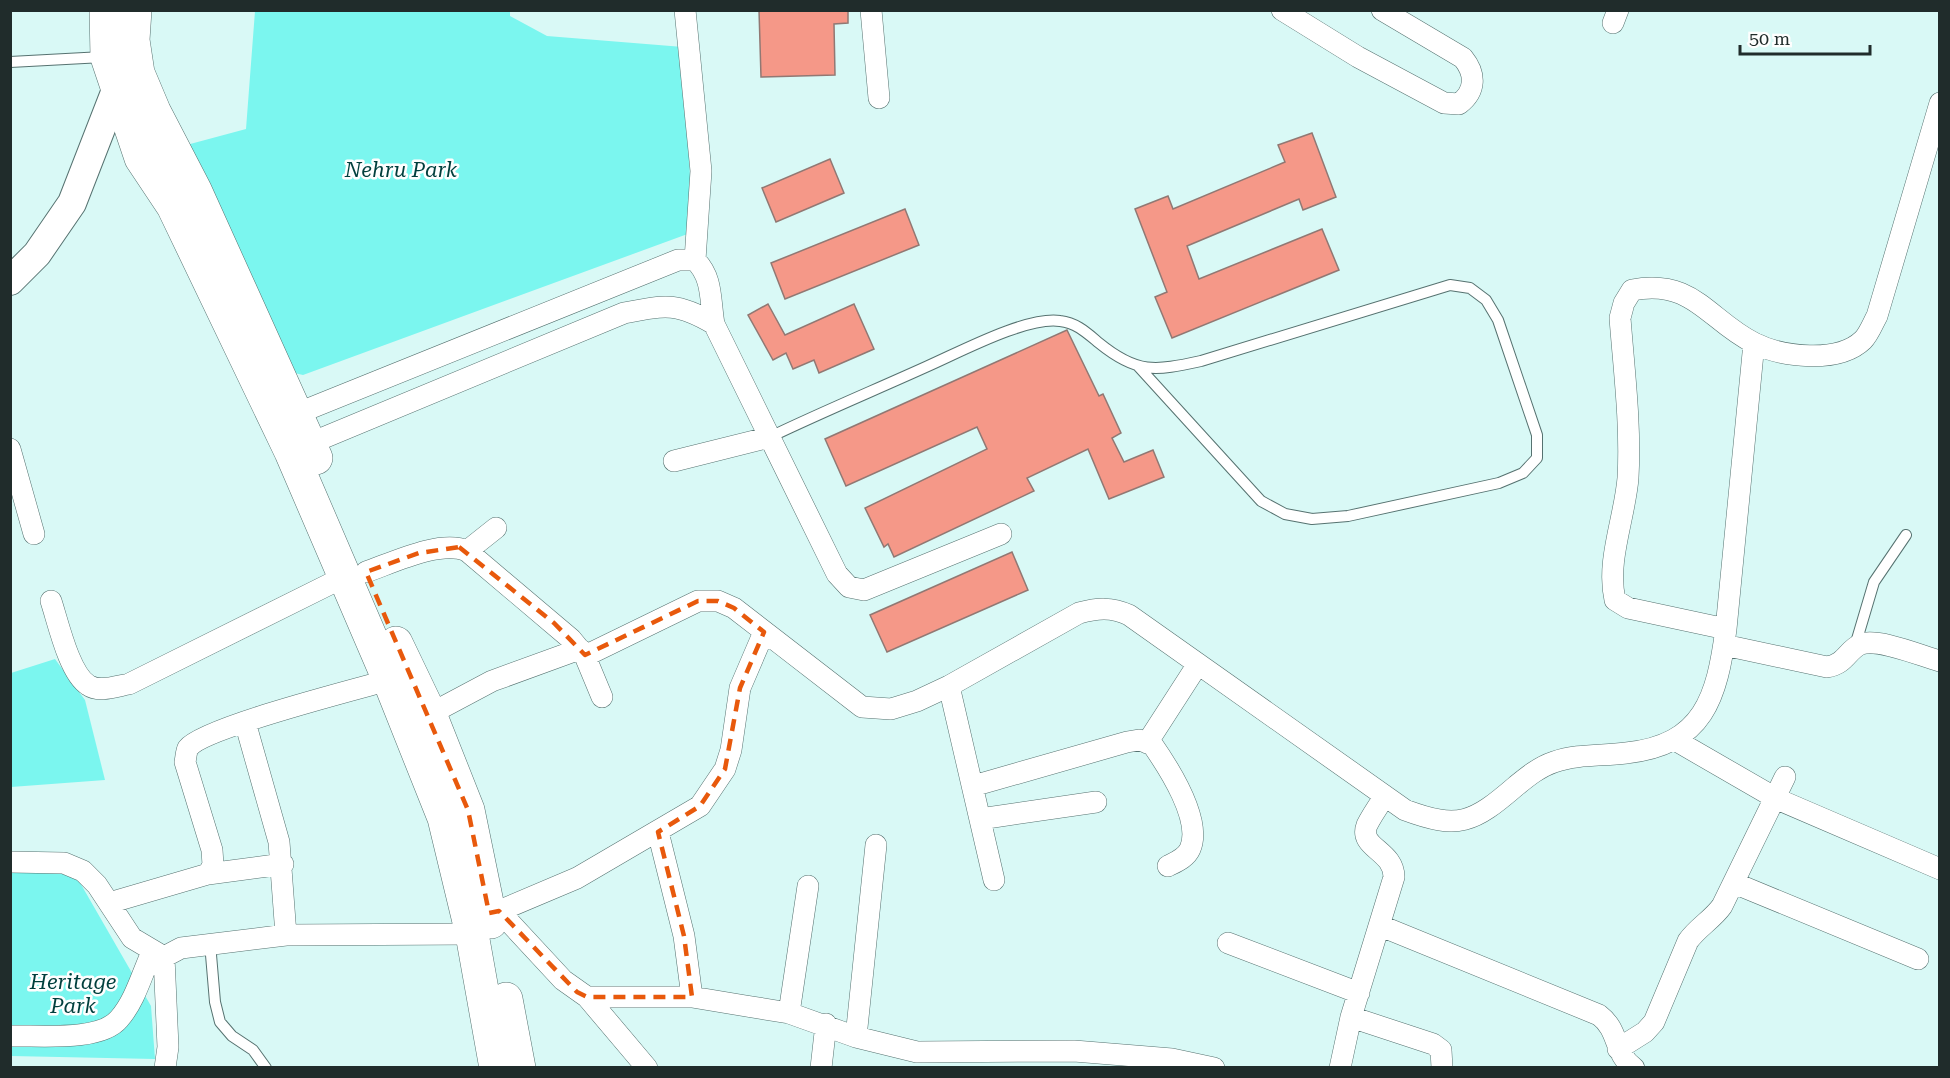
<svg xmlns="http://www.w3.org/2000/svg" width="1950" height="1078" font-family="'Roboto Serif',serif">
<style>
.green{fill:#7bf6ef}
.building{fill:#f59888;stroke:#917873;stroke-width:1.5}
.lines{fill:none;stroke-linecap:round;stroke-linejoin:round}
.lane-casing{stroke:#567270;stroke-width:12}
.street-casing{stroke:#567270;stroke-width:22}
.secondary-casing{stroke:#567270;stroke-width:30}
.primary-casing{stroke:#567270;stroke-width:34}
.lane{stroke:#fff;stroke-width:10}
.street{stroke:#fff;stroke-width:21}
.secondary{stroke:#fff;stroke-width:28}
.primary{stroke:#fff;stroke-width:33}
.marked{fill:none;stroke:#e8590c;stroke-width:4.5;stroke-dasharray:12 8;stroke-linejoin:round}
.labels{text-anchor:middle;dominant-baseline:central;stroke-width:5;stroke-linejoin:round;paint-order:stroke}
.park-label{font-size:21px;font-style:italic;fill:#003f3d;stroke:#fefefe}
</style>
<rect width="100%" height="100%" fill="#d9f9f6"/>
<path class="green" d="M255 11H510V16L547 36 683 47 693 232 303 375 282 370 179 147 246 129Z
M55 659 85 700 105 780 11 787V673Z
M71 867 151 1006 155 1059 11 1056V868Z"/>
<path class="building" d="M759 10H848V23L834 24 835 75 761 77Z
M1312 133 1336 197 1303 210 1299 199 1187 246 1199 279 1322 229 1339 270 1172 338 1155 297 1167 292 1135 209 1168 196 1173 209 1285 162 1278 145Z
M830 159 844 193 776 222 762 188Z
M905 209 919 245 785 299 771 263Z
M768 304 785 335 854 304 874 349 819 373 814 360 793 369 786 353 773 360 748 315Z
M1067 330 1099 396 1103 394 1121 433 1112 438 1124 462 1153 450 1164 477 1109 499 1088 449 1027 478 1034 491 894 557 888 544 884 547 865 508 987 449 977 427 846 486 825 439Z
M1012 552 1028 590 887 652 870 615Z"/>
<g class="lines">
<g class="lane-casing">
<path id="lane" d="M10 62 103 57
M770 437C822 412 875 390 928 366 960 352 1027 316 1060 321 1077 323 1087 333 1099 343 1137 374 1155 371 1201 361L1450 285 1470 288 1486 300 1498 320 1537 435V458L1523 473 1499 483 1348 516 1312 519 1285 514 1261 501 1138 366
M1855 646 1874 582 1906 535
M210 943 215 1002 220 1022 232 1036 253 1050 266 1068"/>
</g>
<g class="street-casing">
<path id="street" d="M685 10 701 171 695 260
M871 10 879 98
M1282 10 1358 57 1444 103 1459 104C1476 91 1476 74 1463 58L1382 10
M1613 23 1618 10
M286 418 678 260H695C713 277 710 301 714 324L837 574 849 587 864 590 1001 534
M299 448 624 313C665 305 677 302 714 324
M10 449 34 534
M674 461 770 437
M467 551 496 528
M366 572C392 563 441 539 467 551L571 639 585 656 602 697
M51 601C58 622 69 673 88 685 99 693 117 686 129 684L344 577
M1726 629 1628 608 1615 600C1606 561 1625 517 1628 478 1631 425 1624 370 1620 318L1624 303 1632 290C1693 278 1708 320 1754 343 1782 357 1838 364 1863 340 1869 334 1873 323 1877 316L1940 103
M1724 645 1827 667C1846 664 1847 650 1861 644 1879 638 1921 656 1940 661
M585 656 698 601H718L734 608 862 707 891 709 917 701 949 686 1079 613C1098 608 1111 607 1129 615L1405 810C1459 830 1473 823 1516 786 1527 777 1539 767 1554 762 1577 754 1602 756 1626 753 1704 745 1717 697 1726 629L1754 343
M949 686 994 880
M430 714 492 681 580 649
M245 722 279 842 286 935
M1675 740 1777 799 1940 869
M1147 743 1198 664
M973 786 1127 742 1139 740 1152 744C1168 767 1203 820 1190 849 1186 858 1176 862 1168 866
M980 819 1096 802
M658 832 684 936 692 997
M10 862 64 863 83 871 97 885 132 938 164 957
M208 874 283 864
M1734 883 1918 959
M109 903 208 874 213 865 212 850 185 762C186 758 186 752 188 748 203 728 357 689 389 680
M499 911 577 878 700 806 725 769 731 750 740 688 764 632
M489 913 499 911 563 980 587 997H692L746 1006 789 1013 856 1037 917 1052 1074 1051 1172 1059 1214 1068
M1381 926 1599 1015C1620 1031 1613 1053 1634 1068
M1228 943 1359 993
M587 997 647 1068
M789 1013 808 886
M1351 1017 1433 1044 1441 1050 1442 1068
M10 1036C38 1035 100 1042 119 1019 135 1001 142 974 152 952
M856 1037 876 845
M1618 1049 1645 1032 1654 1022 1688 941C1698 927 1712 920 1722 906L1785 777
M165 1068 168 1047 164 957 181 948 286 935 472 934
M821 1068 826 1024
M1340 1068 1351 1017 1394 877C1394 850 1358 848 1367 825 1372 815 1379 805 1385 796"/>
</g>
<g class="secondary-casing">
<path id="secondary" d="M10 281 37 254 72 203 116 90"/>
</g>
<g class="primary-casing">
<path id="primary" d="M106 10 107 57 141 158 173 206 291 452 389 680 444 818 472 934 496 1068
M135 10 133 40 138 73 154 111 195 190 316 458
M396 643 430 714 468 810 491 922
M506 999 519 1068"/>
</g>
<use href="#lane" class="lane"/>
<use href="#street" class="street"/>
<use href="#secondary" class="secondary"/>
<use href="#primary" class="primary"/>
</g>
<path class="marked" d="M459 547 554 623 585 655 698 601H718L734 608 764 632 740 688 725 769 700 806 658 832 684 936 692 997H587L577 992 499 911 489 913 468 810 366 572 419 553Z"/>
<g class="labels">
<g class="park-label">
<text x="401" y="170">Nehru Park</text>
<text x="73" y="982">Heritage<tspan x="73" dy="24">Park</tspan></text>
</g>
</g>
<rect width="1950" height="1078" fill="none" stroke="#202c2b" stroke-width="24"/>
<path d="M1740 45v9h130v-9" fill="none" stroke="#202c2b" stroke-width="3"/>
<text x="1749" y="45" font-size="18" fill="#202c2b" stroke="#fefefe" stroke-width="4.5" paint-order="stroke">50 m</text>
</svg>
